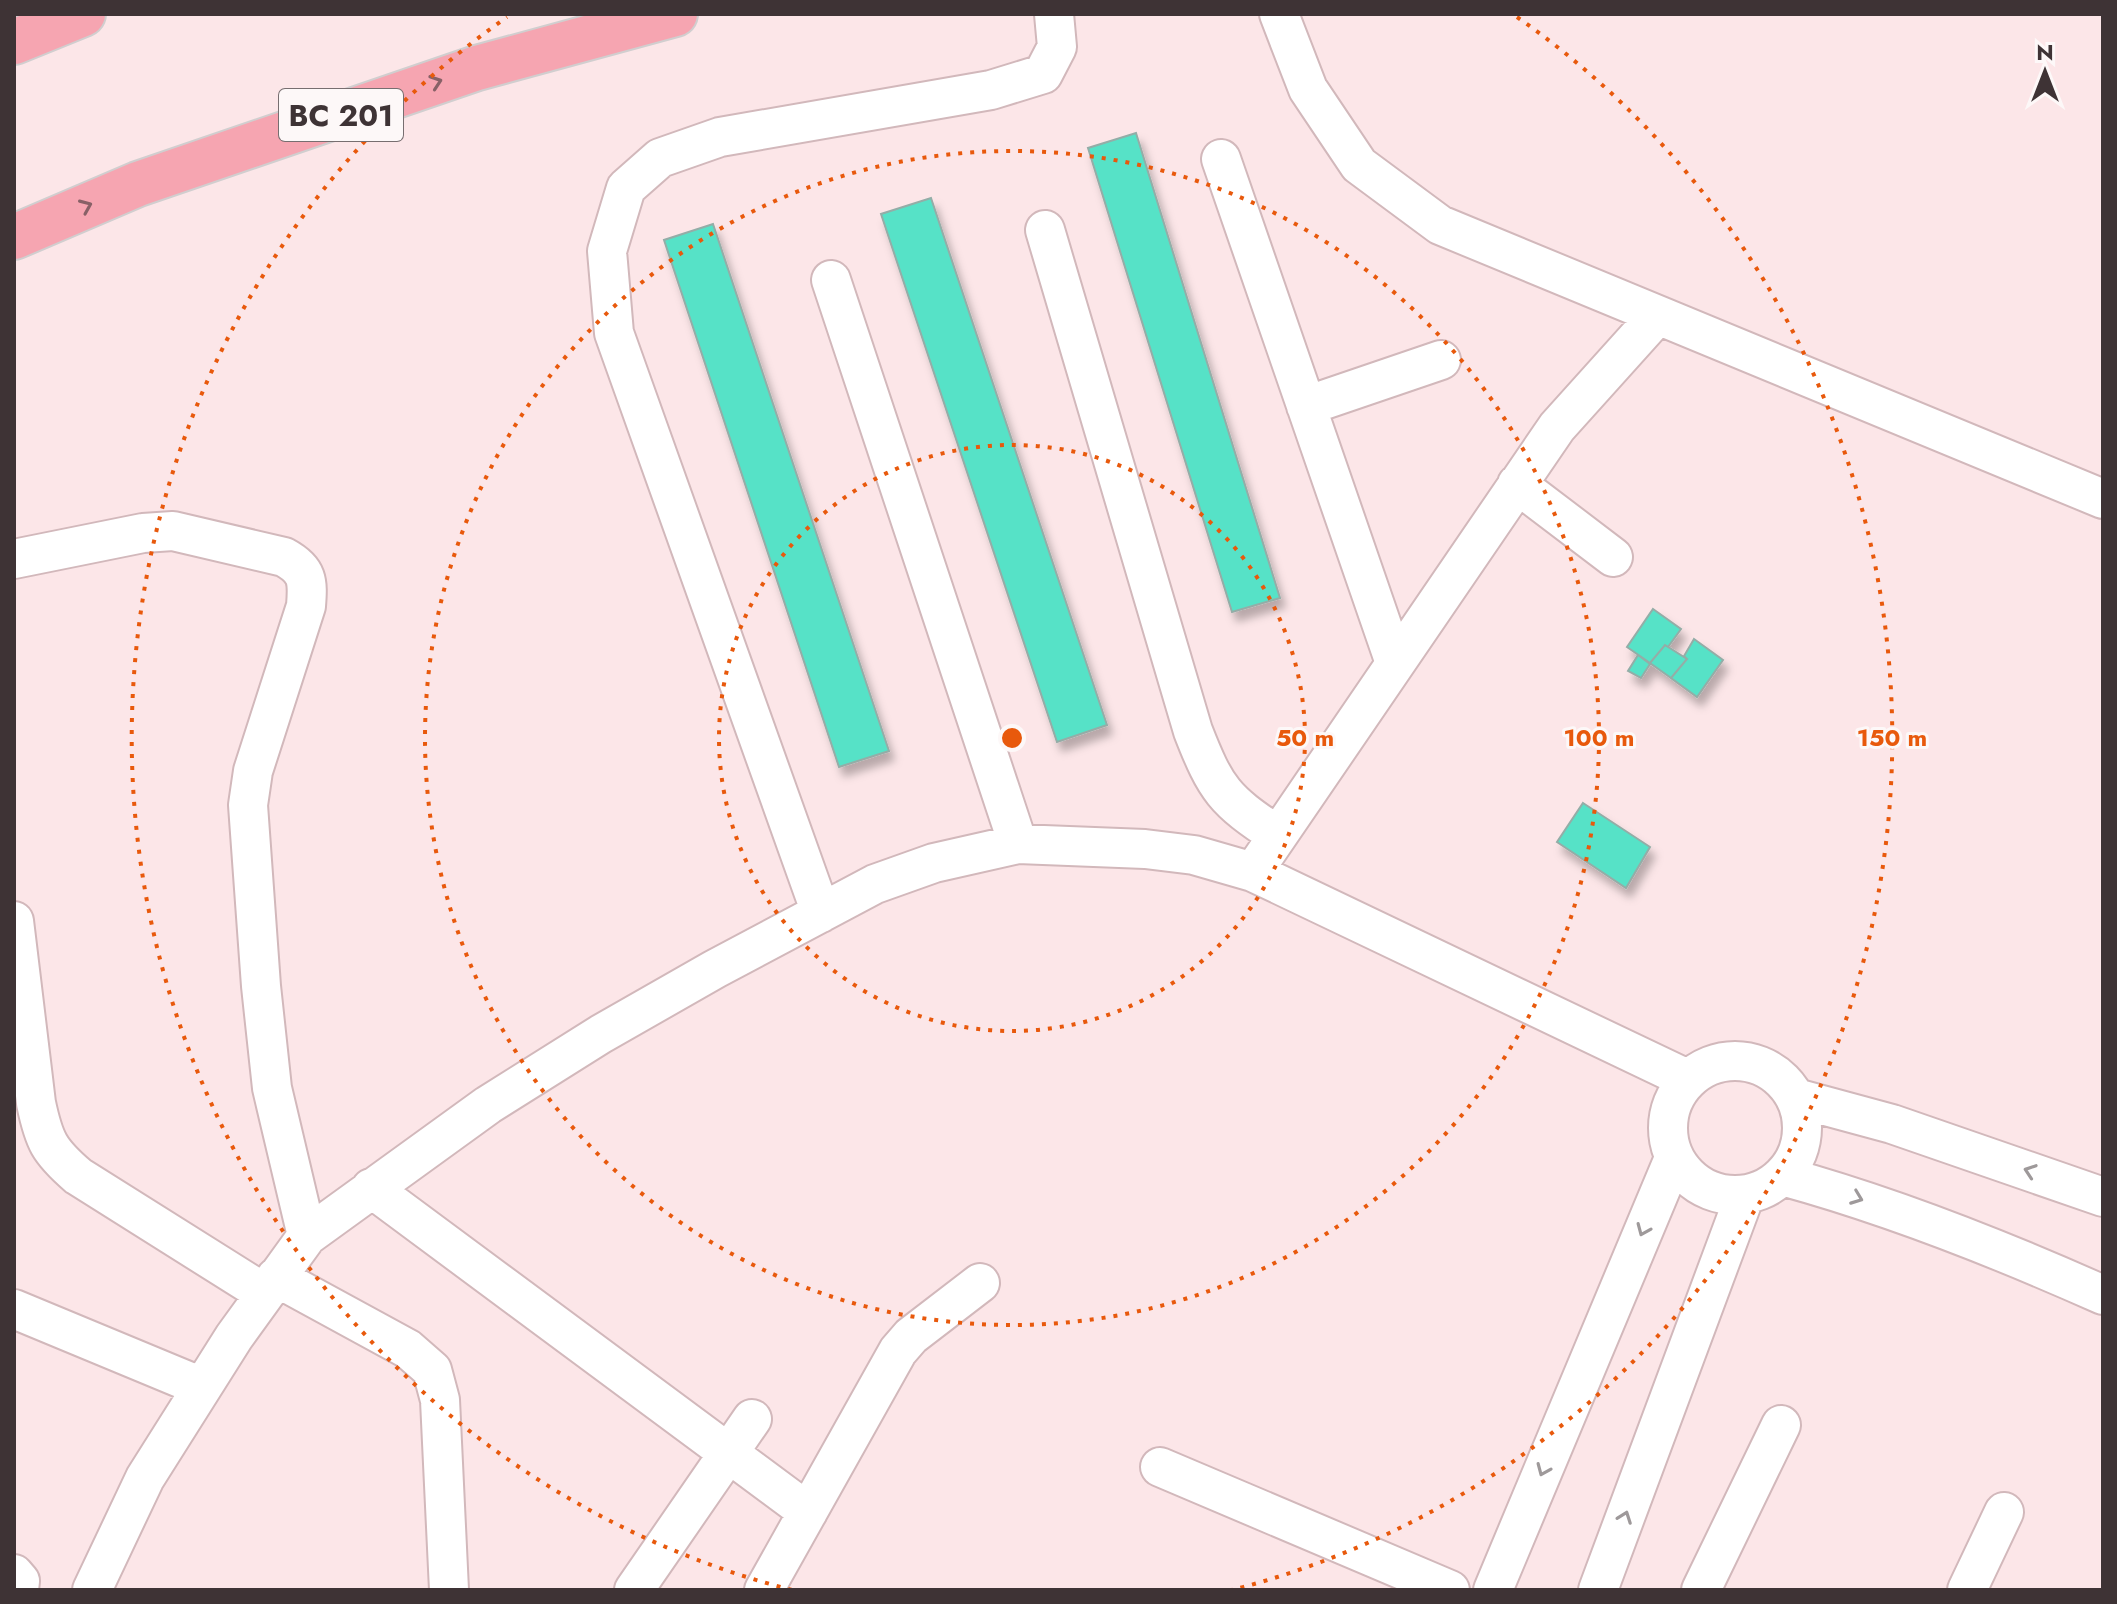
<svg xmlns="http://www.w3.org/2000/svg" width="2117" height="1604" font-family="Jost,sans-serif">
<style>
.building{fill:#56e2c7;stroke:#94ada7;stroke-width:2;filter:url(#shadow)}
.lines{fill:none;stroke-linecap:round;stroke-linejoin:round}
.minor-casing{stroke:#d2b8bb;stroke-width:42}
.highway-casing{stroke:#d1cecf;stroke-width:48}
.minor{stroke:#fff;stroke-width:38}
.highway{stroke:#f6a5b1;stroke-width:44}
.oneway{stroke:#886167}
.oneway2{stroke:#9e999a}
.ring{fill:none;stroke:#e8590c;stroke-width:4;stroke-dasharray:4 8}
.labels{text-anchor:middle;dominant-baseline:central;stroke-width:6;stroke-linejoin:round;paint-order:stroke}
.shield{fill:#fdf8f8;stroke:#776e70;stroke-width:2}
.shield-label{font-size:30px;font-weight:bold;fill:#3e3335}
.centre{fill:#e8590c;stroke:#fdf8f8;stroke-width:4}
.ring-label{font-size:24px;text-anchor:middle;font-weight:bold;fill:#e8590c;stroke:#fdf8f8;stroke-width:6;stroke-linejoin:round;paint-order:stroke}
</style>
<defs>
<filter id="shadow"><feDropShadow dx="5" dy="9" stdDeviation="4" flood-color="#0004"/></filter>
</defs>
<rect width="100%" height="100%" fill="#fce6e8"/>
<path class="building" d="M1136 133 1280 598 1232 612 1088 148Z
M931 198 1107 725 1057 742 881 214Z
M713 224 889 751 839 767 664 240Z
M1653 609 1681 629 1668 647 1665 645 1650 663 1627 647Z
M1694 639 1723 660 1697 697 1671 678 1687 659 1684 656Z
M1665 645 1687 659 1671 678 1650 663Z
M1638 655 1650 664 1641 678 1628 671Z
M1583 803 1650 847 1626 888 1557 842Z"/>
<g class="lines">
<g class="minor-casing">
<path id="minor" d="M1279 14 1308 89 1359 165 1440 225 2103 499
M1221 159 1395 663
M1045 230 1193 731C1216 790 1224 800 1277 835
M831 280 1018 844
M1306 406 1441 360
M1517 484 1613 557
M14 559 143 533 173 531 284 557C308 570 308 581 306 606L253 771 248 805 261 986 272 1088 307 1236
M1253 872 1557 427 1656 317
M821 913 614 333 607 251 626 188 660 158 720 137 991 90 1043 74 1057 47 1054 14
M14 921 36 1103C44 1141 49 1151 78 1176L264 1293
M1668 1128a67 67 0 1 1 134 0a67 67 0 1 1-134 0Z
M1796 1098 1892 1124 2103 1197
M1782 1176C1892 1206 2000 1249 2103 1295
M371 1188 808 1512
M276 1277 408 1349 432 1370 440 1400 449 1590
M14 1309 202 1387
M1160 1467 1450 1590
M14 1574 20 1581 19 1590
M92 1590 145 1478 234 1337 307 1236 488 1105 601 1034 715 969 875 884 934 863 1018 844 1145 849 1194 855 1253 872 1687 1079
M634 1590 752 1419
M764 1590 898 1351 911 1336 980 1283
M1493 1590 1674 1158
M1598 1590 1745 1195
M1701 1590 1781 1425
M1967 1590 2004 1512"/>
</g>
<g class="highway-casing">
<path id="highway" d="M14 42 83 14
M14 237 138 184 477 68 675 14"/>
</g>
<use href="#minor" class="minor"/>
<use href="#highway" class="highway"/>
</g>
<defs><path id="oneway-chevron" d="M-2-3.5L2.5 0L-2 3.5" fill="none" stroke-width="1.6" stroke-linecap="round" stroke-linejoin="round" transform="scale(2)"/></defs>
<g class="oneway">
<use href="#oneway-chevron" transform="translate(436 82) rotate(-19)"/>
<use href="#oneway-chevron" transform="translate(86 206) rotate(-23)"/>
</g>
<g class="oneway2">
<use href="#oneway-chevron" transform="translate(2030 1171) rotate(-161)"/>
<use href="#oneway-chevron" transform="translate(1857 1198) rotate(21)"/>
<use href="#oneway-chevron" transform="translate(1643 1230) rotate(113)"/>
<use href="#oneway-chevron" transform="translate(1543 1470) rotate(113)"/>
<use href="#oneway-chevron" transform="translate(1625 1517) rotate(-70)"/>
</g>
<g class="ring">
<circle cx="1012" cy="738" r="293"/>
<circle cx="1012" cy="738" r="587"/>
<path d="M792 1590A880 880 0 0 1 507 17M1517 17A880 880 0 0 1 1232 1590"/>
</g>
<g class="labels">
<rect class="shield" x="279" y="89" width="124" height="52" rx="6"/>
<g class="shield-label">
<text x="341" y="115">BC 201</text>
</g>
</g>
<circle cx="1012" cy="738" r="12" class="centre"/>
<g class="ring-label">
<text x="1305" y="746">50 m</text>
<text x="1599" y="746">100 m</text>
<text x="1892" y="746">150 m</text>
</g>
<rect width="2117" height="1604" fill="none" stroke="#3e3335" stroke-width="32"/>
<g transform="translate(2045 72)" stroke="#fdf8f8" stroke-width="6" paint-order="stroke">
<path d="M0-6L14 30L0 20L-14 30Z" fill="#3e3335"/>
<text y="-12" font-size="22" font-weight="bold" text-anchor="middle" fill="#3e3335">N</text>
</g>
</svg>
